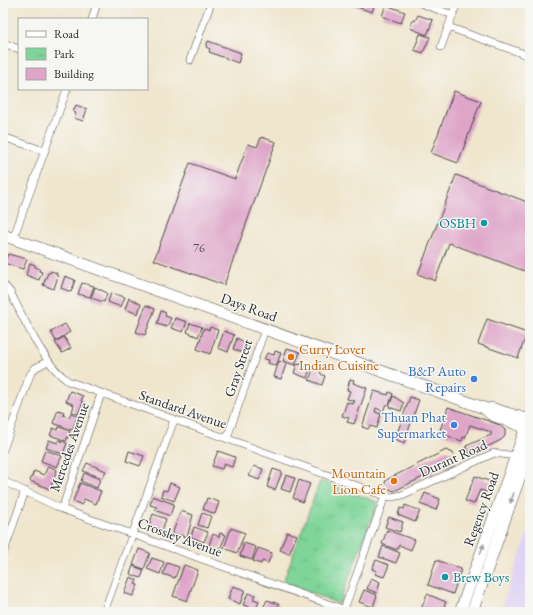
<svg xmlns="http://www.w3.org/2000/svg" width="533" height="615" font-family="'EB Garamond',serif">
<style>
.built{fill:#e0d4f4}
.park{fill:url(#park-tufts);stroke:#558062}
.building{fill:#dea5c9}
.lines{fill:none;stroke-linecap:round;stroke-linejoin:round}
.minor-casing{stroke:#494743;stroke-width:8}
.secondary-casing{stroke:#494743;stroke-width:12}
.minor{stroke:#fff;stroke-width:7}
.secondary{stroke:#fff;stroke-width:11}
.oneway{fill:#a0a0a0}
.culture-dot{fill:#0f9aa8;stroke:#f6f6f2;stroke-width:1.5}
.food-dot{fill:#e8710a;stroke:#f6f6f2;stroke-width:1.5}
.shop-dot{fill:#3f7fe0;stroke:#f6f6f2;stroke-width:1.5}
.labels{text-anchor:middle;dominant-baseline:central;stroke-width:3;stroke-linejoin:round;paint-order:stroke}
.number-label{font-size:12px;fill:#584a52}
.culture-label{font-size:14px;fill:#0d838f;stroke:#f6f6f2;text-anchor:end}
.street-label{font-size:14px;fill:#2b2b2b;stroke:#f6f6f2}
.food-label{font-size:14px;fill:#c56008;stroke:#f6f6f2;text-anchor:start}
.shop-label{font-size:14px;fill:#366cbe;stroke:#f6f6f2;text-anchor:end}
</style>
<defs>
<pattern id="park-tufts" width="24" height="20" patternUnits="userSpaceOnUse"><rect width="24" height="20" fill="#7fd599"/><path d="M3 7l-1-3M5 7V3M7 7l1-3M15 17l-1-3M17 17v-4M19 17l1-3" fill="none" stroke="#6eb784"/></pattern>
</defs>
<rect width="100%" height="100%" fill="#f6f6f2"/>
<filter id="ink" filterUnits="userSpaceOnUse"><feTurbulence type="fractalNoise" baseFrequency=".025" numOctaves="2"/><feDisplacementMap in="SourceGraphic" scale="8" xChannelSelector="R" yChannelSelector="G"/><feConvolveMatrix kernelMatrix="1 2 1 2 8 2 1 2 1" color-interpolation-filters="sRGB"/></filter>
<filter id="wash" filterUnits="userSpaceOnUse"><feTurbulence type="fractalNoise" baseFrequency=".012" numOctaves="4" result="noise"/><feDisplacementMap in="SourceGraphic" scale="16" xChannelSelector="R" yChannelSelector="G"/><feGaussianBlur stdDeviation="0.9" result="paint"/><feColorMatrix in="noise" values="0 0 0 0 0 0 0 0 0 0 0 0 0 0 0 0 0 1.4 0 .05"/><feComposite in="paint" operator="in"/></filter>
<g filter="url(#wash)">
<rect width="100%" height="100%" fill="#f0e6ce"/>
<path class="built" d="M530 526V612H500Z"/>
<path class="park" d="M320 481 378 502 339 604 283 582Z"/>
<g id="blocks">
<path class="building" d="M355 3H375L372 12 354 6Z
M386 5 405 12 401 23 382 16Z
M418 15 433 20 427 35 410 28 413 20 415 21Z
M420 34 430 37 423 53 414 50Z
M208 41 241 53 238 63 209 52 210 49 206 47Z
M454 91 481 101 458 163 431 153Z
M76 105 87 109 83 121 74 118 76 113 73 112Z
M261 137 276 142 224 285 154 260 190 163 235 179 248 144 257 147Z
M456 175 530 203V273L449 243 435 281 418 274Z
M8 254 27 259 23 269 4 263Z
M30 263 35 265V267L40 269 39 271 42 272 39 280 26 275Z
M51 271 57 273 56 275 58 276 54 289 43 285 48 273H50Z
M65 276 75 280 71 292 61 288Z
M82 283 94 286 90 297 78 294Z
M95 287 107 293 104 302 91 298Z
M111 293 125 297 121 307 108 302Z
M129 298 141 304 138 314 125 309Z
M146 305 155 309 145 335 136 332Z
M161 311 166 313 165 316 171 318 167 327 157 324Z
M175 318 187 322 183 332 171 328Z
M487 319 527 333 518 358 478 344Z
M190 323 202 327 198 337 187 332Z
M65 324 70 332 56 341 51 332Z
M210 327 218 330 210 354 197 349 204 328 209 330Z
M224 331 234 335 228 352 218 348Z
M64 337 71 348 62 353 55 342Z
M237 338 247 344 243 353 233 349Z
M287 348 300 352 295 365 283 361Z
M275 351 281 353 276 366 268 363 269 360 264 359 267 353 274 355Z
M279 361 286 364 281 379 274 377Z
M300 363 310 369 307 378 294 373 297 364 300 365Z
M314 366 320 368 321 374 325 376 322 385 309 380Z
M350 379 354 380 353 383 367 388 354 424 347 422 349 418 342 416 347 402 353 404 355 401 347 399 350 391 347 390Z
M70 391 83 396 81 401 83 402 78 414 72 412 74 405 66 401Z
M374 391 388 395 389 392 393 394 389 405 386 404 383 411 376 408 375 412 381 414 377 428 370 426 368 429 362 427Z
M393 396 404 403 401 411 389 407Z
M410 397 419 400 404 443 395 439Z
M448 407 500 425 505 430V436L501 440 470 455 466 446 491 435V432L470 425 465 438 463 437 462 441 439 433Z
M58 410 64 412 63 415 69 417 71 413 78 416 72 430 53 423Z
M59 427 70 431 66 441 50 435 53 428 58 430Z
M49 440 58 443 59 440 67 443 63 454 46 448Z
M45 450 62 456 57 467 41 461Z
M446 450 453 453 456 461 394 491 384 487 386 480Z
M129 451 144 456 140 466 126 461Z
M218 451 235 457 232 467 224 464 222 469 212 466Z
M87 463 106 471 102 478 83 471Z
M48 466 57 470 50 489 30 481 34 471 44 475Z
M254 466 263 469 259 480 249 476Z
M273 469 282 472 275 490 267 487Z
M84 473 100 479 97 488 81 481Z
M286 475 295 478 290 492 281 489Z
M475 476 491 482 487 492 480 490 474 504 465 501Z
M299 480 310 484 303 502 293 498Z
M80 483 101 491 96 504 84 499 82 505 73 501Z
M170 483 180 487 174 501 161 496 163 490 167 491Z
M425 493 440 499 436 510 420 504Z
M153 496 174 504 170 516 155 510 157 507 150 505Z
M207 498 219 502 215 514 203 509Z
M405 505 420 511 415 522 398 515 400 508 404 509Z
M181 511 193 515 187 537 172 534Z
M202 513 211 516 207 528 198 525Z
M153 514 166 519 162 530 149 525Z
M389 517 403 522 400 532 385 527Z
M194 527 208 532 204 542 191 537Z
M231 528 245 533 237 553 224 548Z
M387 530 415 540 411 550 399 545 397 550 382 544Z
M287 532 297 535 289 554 280 550Z
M220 533 226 535 220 549 209 545 213 534 219 537Z
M244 543 256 547 252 560 240 556Z
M383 546 400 553 396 563 379 557Z
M258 548 272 553 268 563 262 561 261 564 253 561Z
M139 549 150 553 144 569 133 565Z
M152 558 164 562 160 574 147 569Z
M376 560 389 565 384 577 375 574 377 571 372 569Z
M436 560 461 569 453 594 428 585Z
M167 563 179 567 175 578 163 574Z
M184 565 198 570 187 601 173 596Z
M133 566 144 570 141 578 130 574Z
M130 577 137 580 135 584 138 585 133 596 124 593Z
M371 578 380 582 377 593 367 589Z
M233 586 245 590 240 604 228 599Z
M364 590 377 595 373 607 359 602Z
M248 593 255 595 253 599 259 601 256 609 243 605Z
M427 594 446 602 442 612H420Z
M267 600 279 604 276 612 262 610Z"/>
</g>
</g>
<g filter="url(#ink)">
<use href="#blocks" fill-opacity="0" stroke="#494743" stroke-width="1"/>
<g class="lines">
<g class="minor-casing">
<path id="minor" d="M420 3 453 15
M92 19 97 3
M448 27 530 56
M3 43 19 49
M441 47 457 3
M190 60 211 3
M3 137 45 151
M13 239 67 89
M3 284 10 292C24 318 44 365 68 381L385 496 392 497 402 495 494 453 516 456
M227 438 265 329
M3 450 30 375 35 368 48 361
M3 481 62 509 351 612
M62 509 101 394
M3 554 25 491
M104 612 174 420
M343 612 385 496"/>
</g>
<g class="secondary-casing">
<path id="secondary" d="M3 235 484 408 492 415 530 429
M491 408 530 420
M460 612 530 416
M472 612 530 448"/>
</g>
<use href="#minor" class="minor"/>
<use href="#secondary" class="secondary"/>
</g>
<defs><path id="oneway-solid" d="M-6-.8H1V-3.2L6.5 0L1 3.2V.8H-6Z"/></defs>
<g class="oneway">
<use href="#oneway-solid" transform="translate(512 498) rotate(109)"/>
<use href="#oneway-solid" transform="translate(482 549) rotate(-70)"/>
</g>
</g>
<g class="culture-dot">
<circle cx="484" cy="223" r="4"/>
<circle cx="445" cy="577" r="4"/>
</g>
<g class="food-dot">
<circle cx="291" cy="357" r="4"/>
<circle cx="394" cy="481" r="4"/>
</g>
<g class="shop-dot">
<circle cx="474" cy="379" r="4"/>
<circle cx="454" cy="425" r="4"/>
</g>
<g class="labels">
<g class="number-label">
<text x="199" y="248">76</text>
</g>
<g class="culture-label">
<text x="476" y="223">OSBH</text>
<text x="453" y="577" text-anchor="start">Brew Boys</text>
</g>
<g class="street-label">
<text transform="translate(249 307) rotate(20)">Days Road</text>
<text transform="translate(238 368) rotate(-71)">Gray Street</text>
<text transform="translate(183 409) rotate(19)">Standard Avenue</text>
<text transform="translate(69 447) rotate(-71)">Mercedes Avenue</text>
<text transform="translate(453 458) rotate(-24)">Durant Road</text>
<text transform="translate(481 509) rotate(-70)">Regency Road</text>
<text transform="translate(180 537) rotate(20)">Crossley Avenue</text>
</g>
<g class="food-label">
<text x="299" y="349">Curry Lover<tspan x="299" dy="16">Indian Cuisine</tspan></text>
<text x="386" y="473" text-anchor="end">Mountain<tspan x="386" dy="16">Lion Cafe</tspan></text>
</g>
<g class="shop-label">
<text x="466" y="371">B&amp;P Auto<tspan x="466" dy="16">Repairs</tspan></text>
<text x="446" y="417">Thuan Phat<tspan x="446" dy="16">Supermarket</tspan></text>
</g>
</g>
<rect width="533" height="615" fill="none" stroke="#f6f6f2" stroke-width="16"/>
<rect x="18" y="18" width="130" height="72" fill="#f6f6f2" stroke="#a5a5a2"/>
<rect x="26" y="31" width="20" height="6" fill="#ffffff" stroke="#a5a5a2"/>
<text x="54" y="38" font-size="12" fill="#2b2b2b">Road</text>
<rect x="26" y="48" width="20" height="12" fill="url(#park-tufts)" stroke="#a5a5a2"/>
<text x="54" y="58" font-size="12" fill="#2b2b2b">Park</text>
<rect x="26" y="68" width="20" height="12" fill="#dea5c9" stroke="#a5a5a2"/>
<text x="54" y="78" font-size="12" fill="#2b2b2b">Building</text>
</svg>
